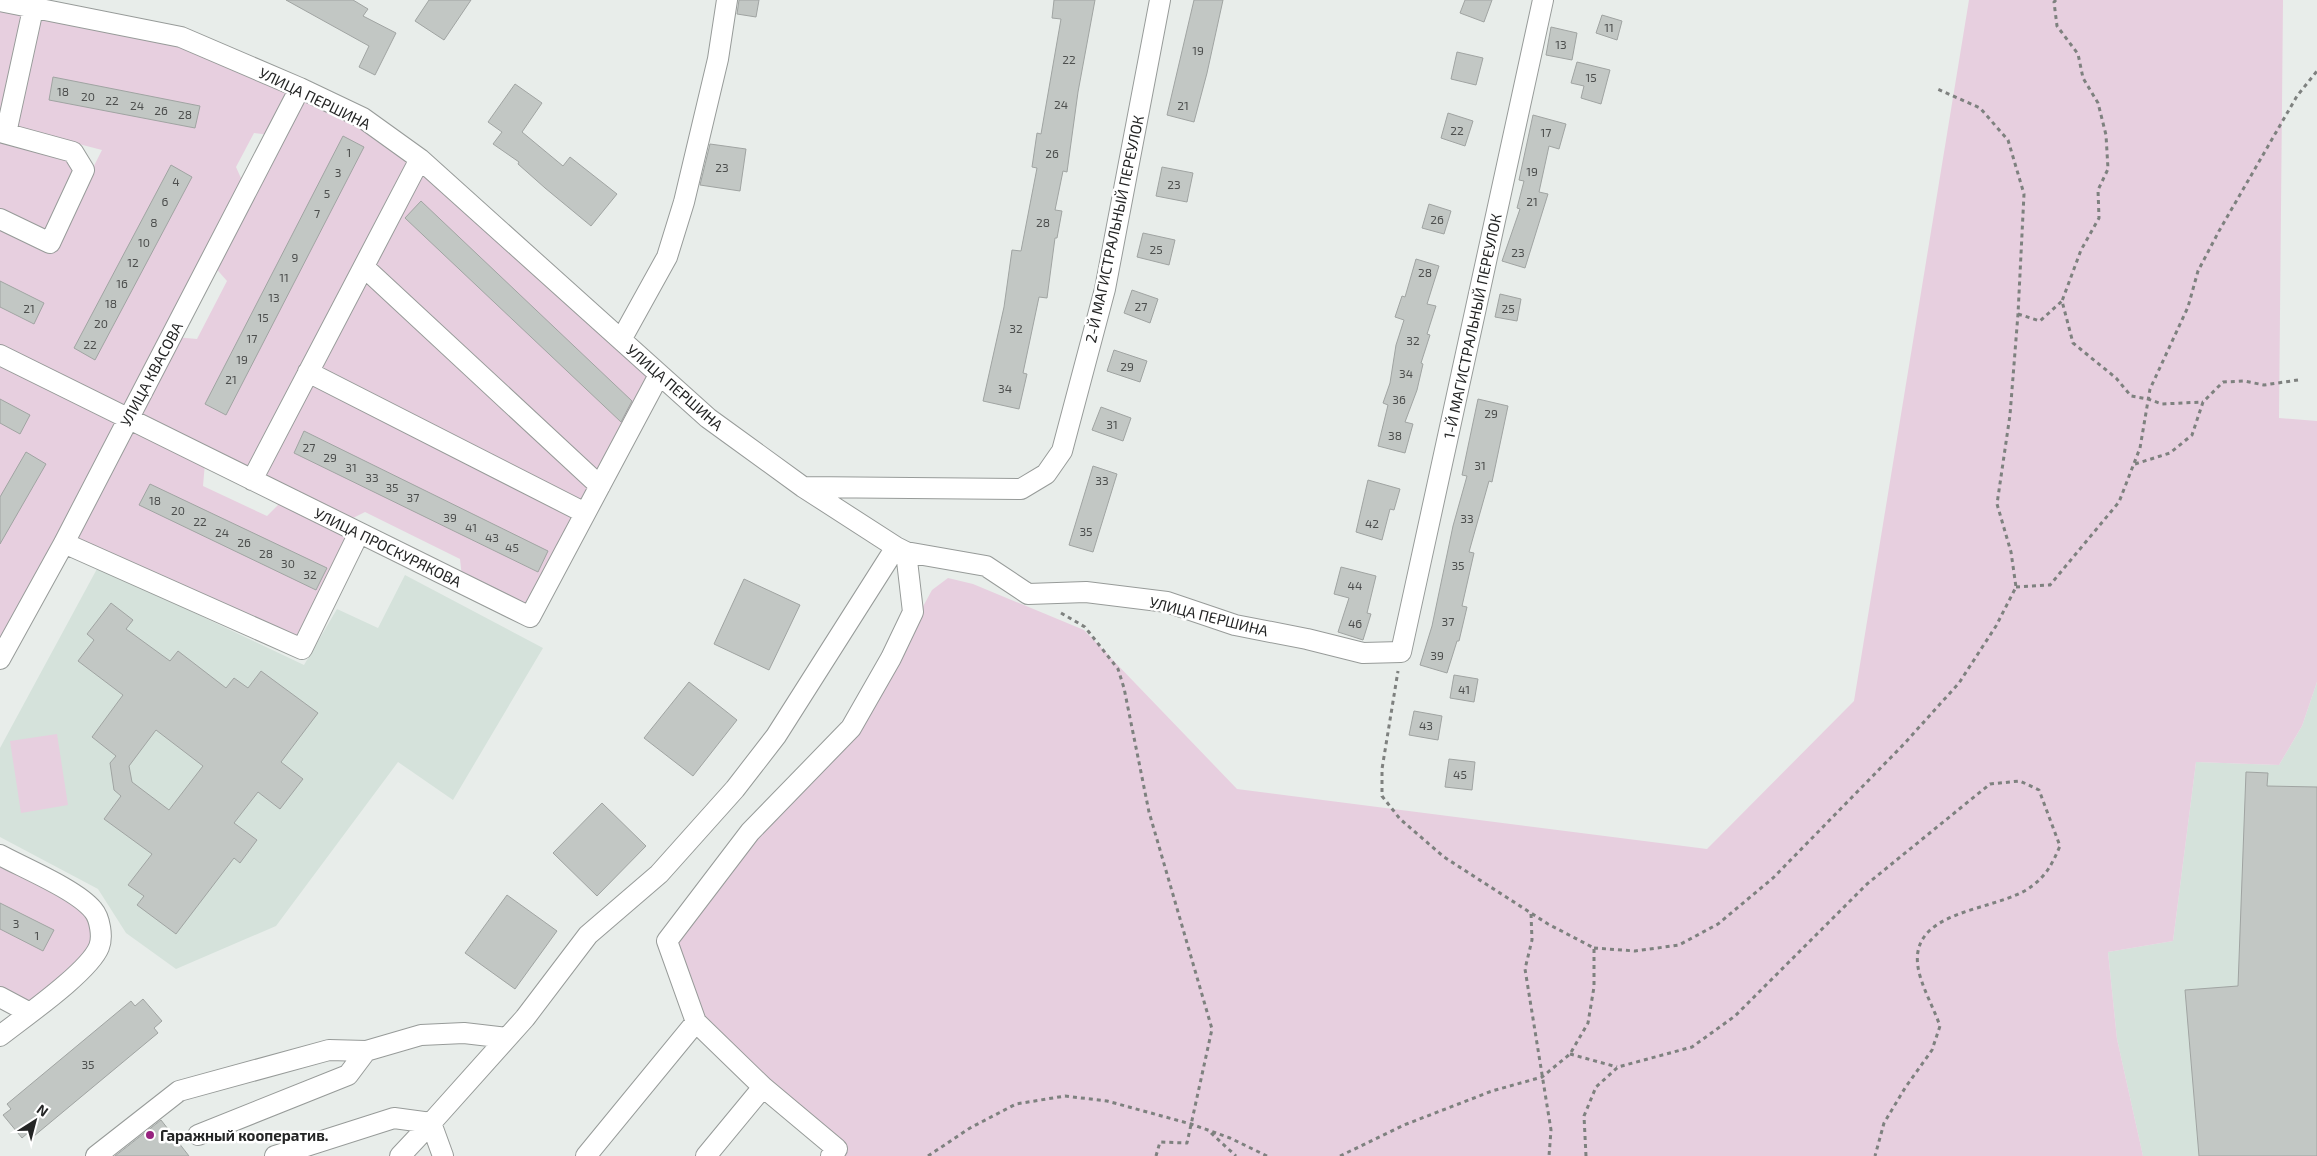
<svg xmlns="http://www.w3.org/2000/svg" width="2317" height="1156" font-family="'Exo 2',sans-serif">
<style>
.built{fill:#d5e2db}
.green{fill:#e7cfdf}
.building{fill:#c2c7c4;stroke:#a0a4a2;fill-rule:evenodd}
.lines{fill:none;stroke-linecap:round;stroke-linejoin:round}
.minor-casing{stroke:#979b99;stroke-width:22}
.path{stroke:#7e817f;stroke-width:3;stroke-dasharray:4 4;stroke-linecap:butt}
.minor{stroke:#fff;stroke-width:20}
.poi-dot{fill:#97227f;stroke:#fff;stroke-width:2}
.labels{text-anchor:middle;dominant-baseline:central;stroke-width:5;stroke-linejoin:round;paint-order:stroke}
.number-label{font-size:12px;fill:#4c4e4d}
.street-label{font-size:15px;fill:#242525;stroke:#fff}
.poi-label{font-size:15px;font-weight:bold;fill:#242525;stroke:#fff;text-anchor:start}
</style>
<rect width="100%" height="100%" fill="#e8edea"/>
<path class="built" d="M98 567 304 665 337 609 378 628 405 575 543 648 453 800 398 762 276 926 176 969 126 933 98 889 0 837V748Z
M2317 682V1156H2143L2117 1039 2108 952 2173 941 2196 762 2279 765 2302 726Z"/>
<path class="green" d="M1969 0H2283L2279 418 2317 421V682L2302 726 2279 765 2196 762 2173 941 2108 952 2117 1039 2143 1156H836L843 1147 701 1016 672 945 755 837 855 731 932 590 948 578 973 584 1084 630 1237 789 1707 849 1854 701Z
M0 8 26 13 0 125Z
M39 14 180 43 293 91 270 135 254 133 236 167 244 185 125 412 0 350V223L52 249 102 150 13 127Z
M302 96 362 122 412 161 251 472 135 415 175 337 197 339 227 281 213 265Z
M0 140 69 160 76 172 48 232 0 210Z
M421 167 653 377 598 479 370 267Z
M366 279 592 489 584 505 320 368Z
M0 360 121 421 0 648Z
M310 378 578 516 527 609 462 577 460 559 365 512 349 520 259 475Z
M129 425 205 463 203 486 267 516 282 501 352 536 300 641 71 540Z
M57 734 68 805 21 813 10 741Z
M0 860 90 913 96 945 81 963 26 1006 0 992Z"/>
<path class="building" d="M286 0H353L368 9 363 16 396 33 375 75 359 67 369 46Z
M429 0H471L444 40 415 21Z
M739 0H759L756 17 737 14Z
M1054 0H1095L1078 92 1067 172 1063 171 1055 210 1062 211 1057 238H1055L1047 298 1039 297 1023 373 1027 374 1019 409 983 401 1004 307 1012 250 1021 251 1037 168 1032 167 1037 133 1041 134 1061 19 1052 18Z
M1194 0H1223L1207 73 1194 122 1167 115Z
M1465 0H1492L1484 22 1460 13Z
M1602 15 1622 21 1617 40 1596 33Z
M1551 27 1577 33 1572 60 1546 55Z
M1457 52 1483 58 1476 85 1451 79Z
M1577 62 1610 70 1601 104 1581 98 1584 86 1571 83Z
M53 77 200 106 195 128 49 100Z
M515 84 542 103 522 132 563 166 570 157 617 194 591 226 545 188 518 164 519 162 493 144 502 132 488 122Z
M1448 113 1473 121 1465 146 1441 138Z
M1533 115 1566 124 1559 149 1549 146 1539 192 1548 194 1525 268 1502 261 1520 209 1517 208 1524 181 1519 180Z
M343 136 364 147 226 415 205 404Z
M710 144 746 149 740 191 700 185Z
M171 165 192 177 95 360 74 348Z
M1162 167 1193 173 1187 202 1156 196Z
M421 201 632 401 621 422 405 218Z
M1429 204 1451 211 1444 234 1422 228Z
M1143 233 1175 240 1169 265 1137 257Z
M1416 259 1439 266 1427 304 1436 306 1427 334 1430 335 1421 363 1423 364 1417 390 1405 422 1413 424 1405 453 1378 446 1388 405 1383 403 1390 383 1396 345 1404 320 1395 317 1402 296 1405 297Z
M0 281 44 303 34 324 0 307Z
M1132 290 1158 299 1150 323 1124 313Z
M1500 294 1521 299 1517 321 1495 317Z
M1114 350 1147 361 1140 382 1107 371Z
M0 399 30 415 20 434 0 423Z
M1478 399 1508 406 1492 482 1489 481 1469 552 1474 553 1462 606 1467 607 1459 641H1457L1447 673 1420 665 1432 626 1453 526 1467 476 1462 475Z
M1101 407 1131 418 1123 441 1092 430Z
M304 431 548 551 538 572 294 453Z
M26 452 46 464 0 544V497Z
M1093 466 1117 474 1093 552 1069 545Z
M1368 480 1400 489 1394 510 1390 509 1382 540 1356 532Z
M150 484 327 568 316 590 139 505Z
M1341 567 1376 576 1367 613 1371 614 1363 640 1338 632 1349 598 1334 594Z
M744 579 800 605 769 670 714 644Z
M111 603 133 620 126 629 170 661 178 651 226 688 234 678 248 688 261 671 318 713 281 762 303 779 280 809 258 792 234 823 257 840 240 863 234 858 176 934 137 905 144 896 128 885 152 854 104 819 121 796 114 790 110 763 116 756 92 737 123 695 78 661 94 640 87 634ZM156 730 203 766 169 810 132 782 129 766Z
M1454 675 1478 679 1474 702 1450 698Z
M689 682 737 720 693 776 644 738Z
M1414 711 1442 716 1438 740 1409 735Z
M1449 759 1475 762 1472 790 1445 787Z
M2246 772 2268 773 2267 786 2317 787V1156H2199L2185 990 2238 986Z
M602 803 646 846 597 896 553 853Z
M507 895 557 931 515 989 465 953Z
M0 903 54 930 43 951 0 929Z
M143 999 162 1021 154 1028 158 1033 34 1136 30 1131 22 1138 3 1115 11 1109 7 1104 131 1001 135 1006Z
M161 1120 189 1156H115Z"/>
<g class="lines">
<g class="minor-casing">
<path id="minor" d="M0 1 181 37 300 88 363 118 420 159 708 418 803 487 896 547 906 552 986 566 1028 594 1086 592 1167 602 1235 625 1307 639 1363 653 1401 652 1543 0
M0 132 73 152 84 170 50 243 0 219
M6 133 33 9
M364 267 600 486
M621 340 667 257 684 202 718 59 727 0
M0 355 530 617 659 375
M308 372 585 513
M252 480 420 159
M803 487 1021 489 1046 474 1062 451 1105 289 1160 0
M64 543 302 649 359 533
M0 659 64 543 300 88
M0 855C24 868 77 890 93 910 100 918 103 937 99 947 89 972 24 1017 0 1036
M0 997 30 1013
M198 1135 348 1075 366 1051
M96 1156 179 1091 329 1050 366 1051 421 1035 464 1033 507 1038
M275 1156 394 1118 431 1123
M400 1156 431 1123
M443 1156 431 1123 525 1018 588 935 659 874 735 789 776 736 896 547
M586 1156 696 1022
M706 1156 763 1087
M831 1156 837 1149 763 1087 696 1022 667 941 750 832 851 728 891 658 913 612 906 552"/>
</g>
<path class="path" d="M2056 0 2054 2 2057 26 2078 54 2083 78 2098 103 2106 135 2108 169 2098 190 2099 218 2081 250 2062 301 2073 343 2116 378 2131 396 2148 399 2162 404 2203 402
M2018 314 2040 321 2062 301
M2135 464 2170 453 2192 435 2203 402 2223 382 2244 381 2264 385 2298 380
M2016 587 2050 585 2119 502 2140 448 2150 389 2188 307 2198 271 2219 231 2297 96 2317 71
M1061 613 1085 627 1118 669 1124 688 1149 812 1212 1029 1187 1143 1160 1142 1156 1156
M1531 914 1532 940 1525 969 1551 1130 1549 1156
M1594 948 1635 951 1679 945 1718 924 1773 878 1904 744 1959 683 1996 626 2016 587 2011 552 1997 504 2010 415 2018 314 2024 194 2008 140 1980 108 1935 88
M1570 1054 1617 1067
M1211 1133 1236 1156
M928 1156 970 1128 1016 1104 1065 1096 1107 1101 1191 1124 1230 1138 1267 1156
M1340 1156 1404 1125 1492 1091 1542 1077 1570 1054 1588 1023 1594 987V948L1548 924 1444 857 1400 819 1382 796V769L1398 671
M1586 1156 1584 1116 1596 1087 1618 1067 1692 1047 1735 1016 1867 884 1990 784 2020 781 2039 790 2060 846C2053 862 2047 875 2032 886 1998 913 1900 907 1920 976 1925 993 1934 1009 1940 1026L1932 1050 1905 1088 1884 1123 1875 1156"/>
<use href="#minor" class="minor"/>
</g>
<circle class="poi-dot" cx="150" cy="1135" r="5"/>
<g class="labels">
<g class="number-label">
<text x="1609" y="27">11</text>
<text x="1561" y="44">13</text>
<text x="1198" y="50">19</text>
<text x="1069" y="59">22</text>
<text x="1591" y="77">15</text>
<text x="63" y="91">18</text>
<text x="88" y="96">20</text>
<text x="112" y="100">22</text>
<text x="1061" y="104">24</text>
<text x="137" y="105">24</text>
<text x="1183" y="105">21</text>
<text x="161" y="110">26</text>
<text x="185" y="114">28</text>
<text x="1457" y="130">22</text>
<text x="1546" y="132">17</text>
<text x="349" y="152">1</text>
<text x="1052" y="153">26</text>
<text x="722" y="167">23</text>
<text x="1532" y="171">19</text>
<text x="338" y="172">3</text>
<text x="176" y="181">4</text>
<text x="1174" y="184">23</text>
<text x="327" y="193">5</text>
<text x="165" y="201">6</text>
<text x="1532" y="201">21</text>
<text x="317" y="213">7</text>
<text x="1437" y="219">26</text>
<text x="154" y="222">8</text>
<text x="1043" y="222">28</text>
<text x="144" y="242">10</text>
<text x="1156" y="249">25</text>
<text x="1518" y="252">23</text>
<text x="295" y="257">9</text>
<text x="133" y="262">12</text>
<text x="1425" y="272">28</text>
<text x="284" y="277">11</text>
<text x="122" y="283">16</text>
<text x="274" y="297">13</text>
<text x="111" y="303">18</text>
<text x="1141" y="306">27</text>
<text x="29" y="308">21</text>
<text x="1508" y="308">25</text>
<text x="263" y="317">15</text>
<text x="101" y="323">20</text>
<text x="1016" y="328">32</text>
<text x="252" y="338">17</text>
<text x="1413" y="340">32</text>
<text x="90" y="344">22</text>
<text x="242" y="359">19</text>
<text x="1127" y="366">29</text>
<text x="1406" y="373">34</text>
<text x="231" y="379">21</text>
<text x="1005" y="388">34</text>
<text x="1399" y="399">36</text>
<text x="1491" y="413">29</text>
<text x="1112" y="424">31</text>
<text x="1395" y="435">38</text>
<text x="309" y="447">27</text>
<text x="330" y="457">29</text>
<text x="1480" y="465">31</text>
<text x="351" y="467">31</text>
<text x="372" y="477">33</text>
<text x="1102" y="480">33</text>
<text x="392" y="487">35</text>
<text x="413" y="497">37</text>
<text x="155" y="500">18</text>
<text x="178" y="510">20</text>
<text x="450" y="517">39</text>
<text x="1467" y="518">33</text>
<text x="200" y="521">22</text>
<text x="1372" y="523">42</text>
<text x="471" y="527">41</text>
<text x="1086" y="531">35</text>
<text x="222" y="532">24</text>
<text x="492" y="537">43</text>
<text x="244" y="542">26</text>
<text x="512" y="547">45</text>
<text x="266" y="553">28</text>
<text x="288" y="563">30</text>
<text x="1458" y="565">35</text>
<text x="310" y="574">32</text>
<text x="1355" y="585">44</text>
<text x="1448" y="621">37</text>
<text x="1355" y="623">46</text>
<text x="1437" y="655">39</text>
<text x="1464" y="689">41</text>
<text x="1426" y="725">43</text>
<text x="1460" y="774">45</text>
<text x="16" y="923">3</text>
<text x="37" y="935">1</text>
<text x="88" y="1064">35</text>
</g>
<g class="street-label">
<text transform="translate(315 98) rotate(26)">УЛИЦА ПЕРШИНА</text>
<text transform="translate(1114 229) rotate(-78)">2-Й МАГИСТРАЛЬНЫЙ ПЕРЕУЛОК</text>
<text transform="translate(1472 326) rotate(-78)">1-Й МАГИСТРАЛЬНЫЙ ПЕРЕУЛОК</text>
<text transform="translate(151 374) rotate(-62)">УЛИЦА КВАСОВА</text>
<text transform="translate(675 387) rotate(41)">УЛИЦА ПЕРШИНА</text>
<text transform="translate(388 547) rotate(26)">УЛИЦА ПРОСКУРЯКОВА</text>
<text transform="translate(1209 616) rotate(14)">УЛИЦА ПЕРШИНА</text>
</g>
<g class="poi-label">
<text x="160" y="1135">Гаражный кооператив.</text>
</g>
</g>
<g transform="translate(35 1121) rotate(36)" stroke="#ffffff" stroke-width="4" paint-order="stroke">
<path d="M0-4L9 19L0 12L-9 19Z" fill="#242525"/>
<text y="-8" font-size="14" font-weight="bold" text-anchor="middle" fill="#242525">N</text>
</g>
</svg>
